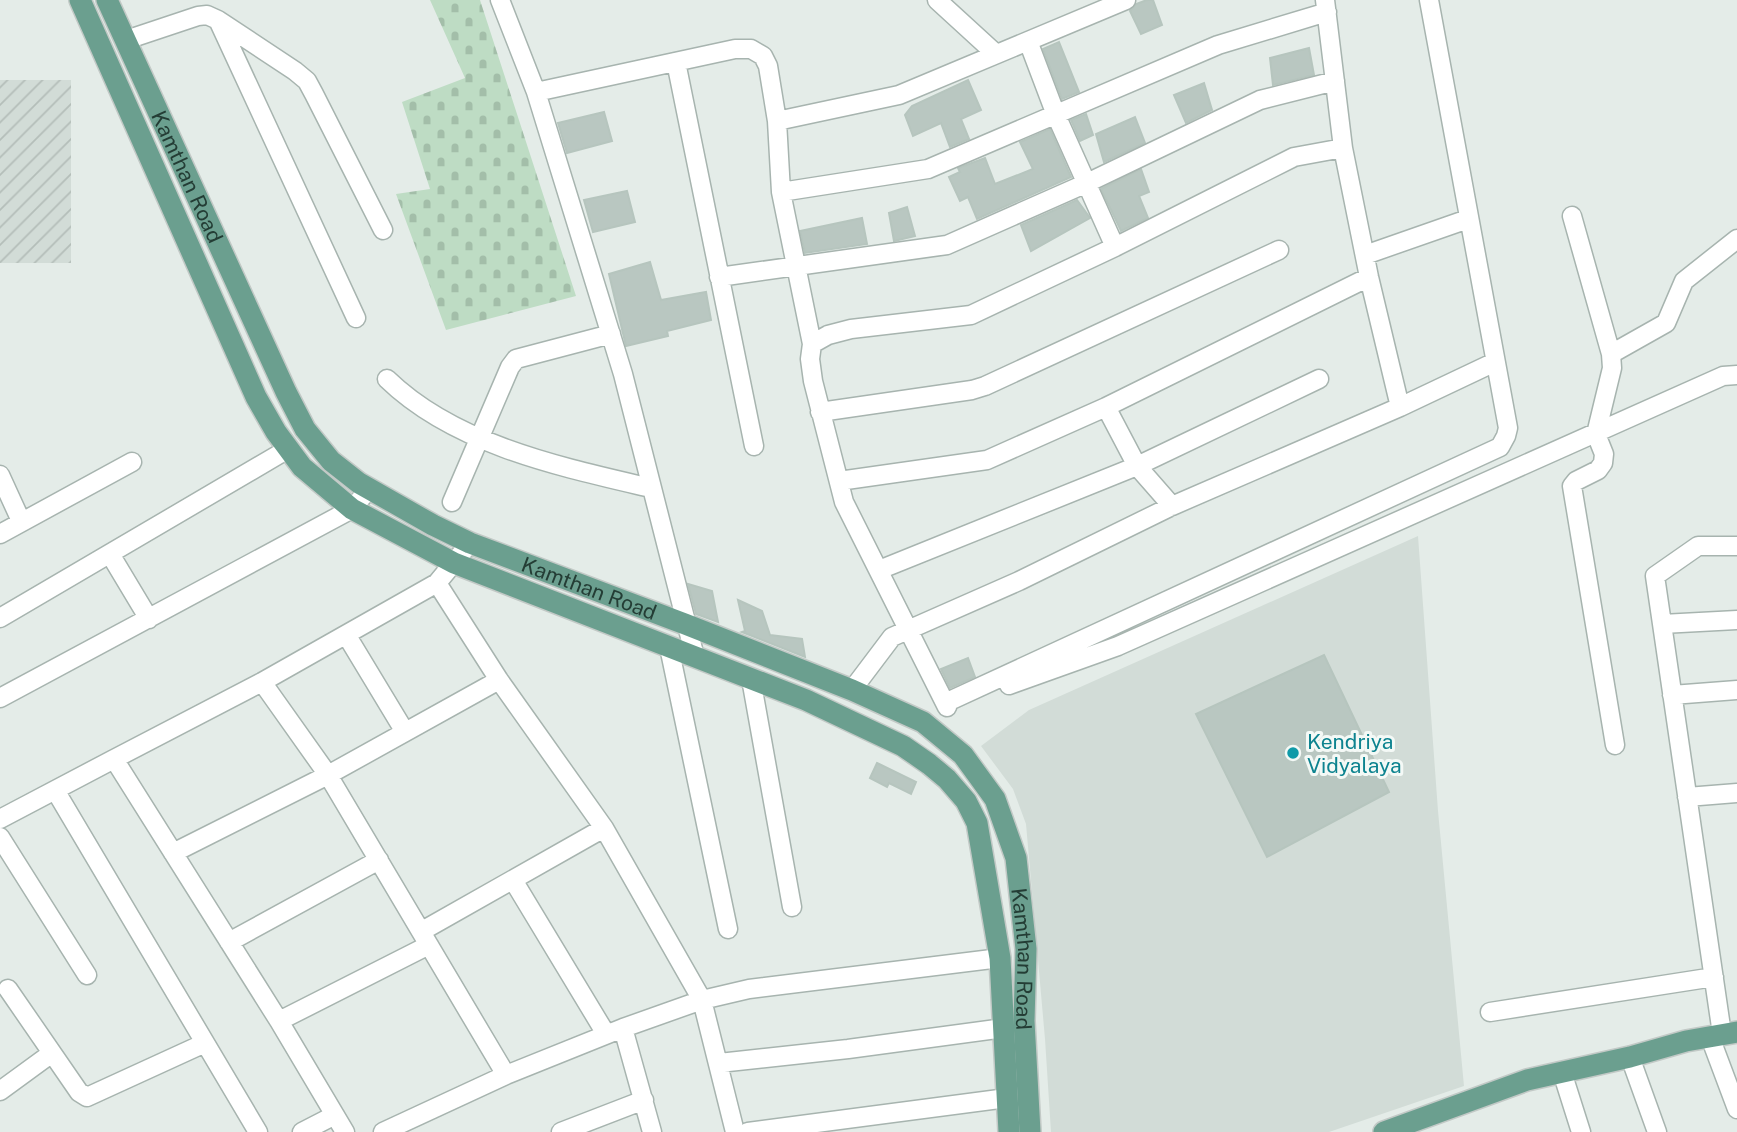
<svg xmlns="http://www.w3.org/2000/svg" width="1737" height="1132" font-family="'Public Sans',sans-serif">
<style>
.built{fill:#d2dcd7}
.industrial{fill:url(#industrial-furrows)}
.cemetery{fill:url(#cemetery-stones)}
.building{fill:#b9c7c1;stroke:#b6c5be;stroke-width:2}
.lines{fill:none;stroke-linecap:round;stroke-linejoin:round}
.minor-casing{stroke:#a7b4af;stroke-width:21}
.major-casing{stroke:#c2c9c6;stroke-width:24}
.minor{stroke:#fff;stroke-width:18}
.major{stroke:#6b9f8f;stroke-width:21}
.culture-dot{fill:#0f9aa8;stroke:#f4f9f6;stroke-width:2.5}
.labels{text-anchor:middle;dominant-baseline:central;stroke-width:6;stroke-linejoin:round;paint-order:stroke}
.street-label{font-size:21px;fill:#243d35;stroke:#f4f9f6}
.culture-label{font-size:21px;fill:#0d838f;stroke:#f4f9f6;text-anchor:start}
</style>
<defs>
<pattern id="industrial-furrows" width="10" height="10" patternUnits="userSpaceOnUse" patternTransform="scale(1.75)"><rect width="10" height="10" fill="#d2dcd7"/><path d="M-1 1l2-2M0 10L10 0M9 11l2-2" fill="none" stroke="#b4beb9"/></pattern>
<pattern id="cemetery-stones" width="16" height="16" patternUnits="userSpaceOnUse" patternTransform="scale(1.75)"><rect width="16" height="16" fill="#bedcc4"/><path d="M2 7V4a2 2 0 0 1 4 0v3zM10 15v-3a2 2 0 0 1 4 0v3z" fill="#a3bea9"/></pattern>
</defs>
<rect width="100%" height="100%" fill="#e4ece8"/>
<path class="built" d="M1418 536 1438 811 1464 1086 1329 1132H1051L1045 1039 1026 824 1013 789 981 746 1029 710Z"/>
<path class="industrial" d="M0 80H71V263H0Z"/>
<path class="cemetery" d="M430 0H480L576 296 446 330 396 194 430 189 402 102 465 78Z"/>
<path class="building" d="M1147 0H1153L1162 25 1141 34 1130 11 1136 4Z
M1059 42 1079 92 1062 99 1043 49Z
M1309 48 1314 75 1273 85 1270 58Z
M968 80 981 110 961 119 969 139 950 147 941 123 913 136 905 115 912 106Z
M1204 83 1212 110 1186 123 1174 95Z
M604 112 612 141 567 153 558 123Z
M1086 114 1093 135 1080 141 1071 120Z
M1135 117 1145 143 1104 162 1096 134Z
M1050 129 1071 177 977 219 968 197 960 201 949 177 960 172 958 168 985 158 995 184 1033 169 1020 142Z
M1141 169 1149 192 1139 196 1148 218 1121 231 1101 189Z
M627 191 635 222 593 232 584 200Z
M1077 200 1090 218 1031 251 1021 225Z
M907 207 915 236 894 241 889 213Z
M862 218 867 244 805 253 800 231Z
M650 262 661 300 706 292 711 320 667 331 668 336 626 346 609 274Z
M688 584 712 591 718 622 696 614Z
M738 600 762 611 770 635 802 639 805 657 742 632 745 631Z
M1324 655 1389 792 1267 857 1196 714Z
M968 658 975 677 950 688 941 669Z
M877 763 916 782 911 794 889 783 887 787 870 778Z"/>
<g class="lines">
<g class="minor-casing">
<path id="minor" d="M500 0 536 92 623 374 695 657
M937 0 996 54
M1325 0 1343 148 1369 277 1400 407
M218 20 356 318
M126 40 198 16 207 15 218 20 295 71 307 81 314 94 383 230
M1028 41 1056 115 1115 247
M676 62 754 446
M536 92 735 49H751L763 56 768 66 777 121 781 192 812 344 810 359 813 381 844 502 947 707
M777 121 899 95 1126 0
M781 192 928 169 1218 45 1327 12
M1572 216 1611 354 1612 368 1596 434 1604 454 1603 463 1598 470 1576 481 1572 486 1615 745
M1365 255 1468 219
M719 277 947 245 1087 183 1260 100 1335 81
M812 344 828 335 851 329 971 315 1115 247 1294 157 1343 148
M1611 354 1666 323 1684 281 1737 239
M387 379C455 445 561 467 651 488
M820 412 972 390 985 386 1279 250
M0 475 21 521
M839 481 987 460 1106 407
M452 502 510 367 516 359 611 334
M1172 506 1137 466 1106 407 1369 277
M0 534 132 462
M110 554 149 619
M879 570 1137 466 1319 379
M437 583 499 680 604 828 702 1000 735 1132
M0 618 288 449
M1662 624 1737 620
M347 636 405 732
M669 647 728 929
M751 679 792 907
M262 682 328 775 506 1075
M1009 685 1118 646 1723 376 1737 375
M852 690 892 637 1019 581 1172 506 1400 407 1495 362
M1672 695 1737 690
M0 698 352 509 369 489
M945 703 1500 447 1506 436 1508 428 1429 0
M55 790 258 1132
M1687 797 1737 793
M0 819 114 759
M0 837 87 975
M173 853 328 775 499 680
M513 880 606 1034
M422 931 604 828
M229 942 379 860
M8 989 79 1092 87 1097 205 1043
M1490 1012 1714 977
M279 1021 429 945
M623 1028 652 1132
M1722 1034 1655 576 1698 546H1737
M1710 1037 1737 1109
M1630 1057 1657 1132
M719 1063 848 1049 1004 1028
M1562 1072 1581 1132
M0 1091 52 1053
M302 1132 335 1115
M345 1132 279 1021 114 759 262 682 437 583 470 543
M383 1132 506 1075 623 1028 702 1000 749 989 1000 958
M561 1132 644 1100
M748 1132 1007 1098"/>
</g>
<g class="major-casing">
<g id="major">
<path d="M80 0 256 397 276 432 302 467 352 509 454 563 806 700 903 746 929 764 947 779 966 801 977 823 1000 958 1009 1132"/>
<path id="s1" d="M107 0 286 392 305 429 331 461 359 483 433 525 470 543 685 624 852 690 923 722 963 755 995 799 1016 858 1026 949 1024 1021 1030 1132"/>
<path d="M1384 1132 1527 1080 1630 1057 1686 1041 1737 1032"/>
</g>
</g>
<use href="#minor" class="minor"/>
<use href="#major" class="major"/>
</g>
<circle class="culture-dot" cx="1293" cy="753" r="7"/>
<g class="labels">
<g class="street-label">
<text stroke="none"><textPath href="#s1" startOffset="194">Kamthan Road</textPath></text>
<text stroke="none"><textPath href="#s1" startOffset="803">Kamthan Road</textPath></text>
<text stroke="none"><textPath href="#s1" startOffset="1433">Kamthan Road</textPath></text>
</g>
<g class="culture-label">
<text x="1307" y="741">Kendriya<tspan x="1307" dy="24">Vidyalaya</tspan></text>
</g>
</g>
</svg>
